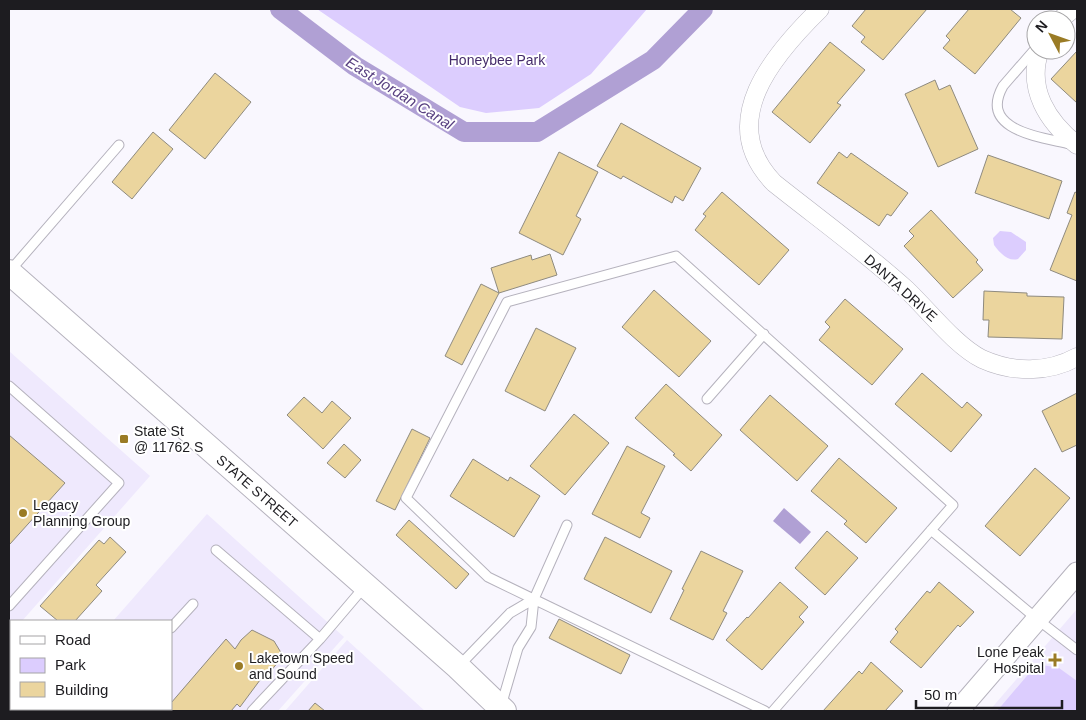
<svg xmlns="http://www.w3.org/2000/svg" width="1086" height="720" font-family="Arial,sans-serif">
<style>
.built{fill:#efe9fd}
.green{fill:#dccdfe}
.water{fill:#b0a0d4}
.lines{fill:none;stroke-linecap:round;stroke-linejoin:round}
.canal{stroke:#b0a0d4;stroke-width:20}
.building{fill:#ebd59e;stroke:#8e8a7f}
.service-casing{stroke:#b5b2bd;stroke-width:11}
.minor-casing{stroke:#b5b2bd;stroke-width:19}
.tertiary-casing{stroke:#b5b2bd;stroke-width:23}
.secondary-casing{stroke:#b5b2bd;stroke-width:26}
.service{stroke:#fff;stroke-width:9}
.minor{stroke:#fff;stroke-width:18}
.tertiary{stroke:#fff;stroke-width:21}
.secondary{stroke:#fff;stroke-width:24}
.poi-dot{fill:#9a7b25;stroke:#fff;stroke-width:2}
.labels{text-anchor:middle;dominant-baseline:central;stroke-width:4;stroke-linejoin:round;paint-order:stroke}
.park-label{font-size:14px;fill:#452c6b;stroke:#fff}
.street-label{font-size:14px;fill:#1d1c20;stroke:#fff}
.poi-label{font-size:14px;fill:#1d1c20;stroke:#fff;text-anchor:start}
.water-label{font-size:15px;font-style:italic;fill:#584080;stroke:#fff}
</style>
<rect width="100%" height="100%" fill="#f9f7fe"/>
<path class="built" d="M9 351 150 476 22 621H11V634L9 637Z
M207 514 344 637 278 711H35L37 709H171V621H113Z
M1077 609V711H989Z
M347 640 425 711H285Z"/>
<path class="green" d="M317 9H647L591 74 539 108 486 113 460 107Z
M1000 231 1011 232 1026 242V250L1018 259C1008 262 1000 253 994 245L993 238Z
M1037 664 1059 668 1077 681V711H997Z"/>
<path class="water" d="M784 508 811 532 800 544 773 521Z"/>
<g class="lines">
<path class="canal" d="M280 9 355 66 464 132H537L653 60 703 9"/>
</g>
<path class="building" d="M866 9H927L883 60 861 42 865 37 852 26Z
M969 9H1010L1021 18 975 74 943 48 950 40 946 36Z
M830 42 865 70 837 103 841 105 810 143 772 112Z
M1077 51V103L1051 79Z
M215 73 251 102 205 159 169 130Z
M935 80 939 90 950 85 978 149 938 167 905 94Z
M621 123 701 168 683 201 675 196 672 203 623 176 621 179 597 166Z
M153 132 173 149 132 199 112 182Z
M559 152 598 172 576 216 581 219 563 255 519 233Z
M839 152 847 158 851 153 908 193 891 216 887 214 879 226 817 183Z
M988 155 1062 181 1049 219 975 193Z
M722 192 789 250 759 285 695 230 706 216 703 214Z
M1075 192 1077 193V281L1050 270 1072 215 1067 213Z
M931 210 978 260 976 262 983 270 953 298 904 246 914 236 909 231Z
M550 254 557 275 499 293 491 268 531 255 532 260Z
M481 284 499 293 462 365 445 356Z
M654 290 711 341 679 377 622 327Z
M984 291 1027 293V296L1064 297 1062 339 988 337 989 320H983Z
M845 299 903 349 872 385 819 340 830 327 825 322Z
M536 328 576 348 545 411 505 391Z
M922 373 962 408 967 402 982 415 951 452 895 404Z
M666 384 722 435 691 471 673 455 675 454 635 418Z
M1077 393V445L1062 452 1042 411Z
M770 395 828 446 797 481 740 430Z
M304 397 322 413 332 401 351 418 323 449 287 415Z
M574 414 609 443 565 495 530 466Z
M412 429 430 438 395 510 376 501Z
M9 435 65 483 10 544 9 543Z
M344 444 361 460 345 478 327 463Z
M627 446 665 466 641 513 650 518 640 538 592 514Z
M839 458 897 508 866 543 844 524 847 521 811 491Z
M473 459 508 481 510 477 540 496 514 537 450 496Z
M1035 468 1070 498 1020 556 985 526Z
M409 520 469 574 456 589 396 535Z
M827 531 858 558 825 595 795 568Z
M110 537 126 552 96 585 102 591 75 621H58L40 606 99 540 104 544Z
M605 537 672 571 651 613 584 579Z
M701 551 743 571 723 611 727 613 713 640 670 619 684 590 682 589Z
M780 582 808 607 799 617 804 622 762 670 726 640 747 617 748 618Z
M939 582 974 612 960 627 958 625 921 668 890 642 898 632 895 629 927 591 930 593Z
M559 619 630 655 621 674 549 638Z
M252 630 274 641 283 656 270 672 263 676 240 707 237 704 231 711H164L166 709H171V703L226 639 235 649 241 640Z
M871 662 903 691 885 711H823L859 671 862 674Z
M315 703 325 711H308Z"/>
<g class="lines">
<g class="service-casing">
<path id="service" d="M1036 48 1003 86C978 131 1042 137 1070 144
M9 272 119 145
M9 386 119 483 9 606
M707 399 764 334
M931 530 1037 619 1077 650
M216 550 320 639
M171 628 193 604
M458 667 510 613 534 599
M501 706 518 648 531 627 534 599 567 525
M95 711 97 709
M252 711 320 639 365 586
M765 711 488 577 406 498 507 302 676 256 953 505 773 711"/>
</g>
<g class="minor-casing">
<path id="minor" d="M820 9C773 55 715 122 774 183 818 218 865 252 907 290 929 311 956 346 982 359 1013 373 1048 373 1077 357
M1060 20 1073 9
M1040 50C1026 89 1048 122 1077 145"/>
</g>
<g class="tertiary-casing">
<path id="tertiary" d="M958 711 1077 573"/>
</g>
<g class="secondary-casing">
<path id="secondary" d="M9 272 458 667 504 711"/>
</g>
<use href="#service" class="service"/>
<use href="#minor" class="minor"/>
<use href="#tertiary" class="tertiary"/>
<use href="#secondary" class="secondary"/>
</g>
<g class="poi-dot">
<rect x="119" y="434" width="10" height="10" rx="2.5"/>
<circle cx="23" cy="513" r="5"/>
<path d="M1052.5 652.5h5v5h5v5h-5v5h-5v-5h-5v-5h5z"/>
<circle cx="239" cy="666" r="5"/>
</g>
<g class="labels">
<g class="park-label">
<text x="497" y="60">Honeybee Park</text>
</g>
<g class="street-label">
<text transform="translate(901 288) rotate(42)">DANTA DRIVE</text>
<text transform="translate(257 491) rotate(41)">STATE STREET</text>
</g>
<g class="poi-label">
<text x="134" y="431">State St<tspan x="134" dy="16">@ 11762 S</tspan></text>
<text x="33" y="505">Legacy<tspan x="33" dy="16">Planning Group</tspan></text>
<text x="1044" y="652" text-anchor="end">Lone Peak<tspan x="1044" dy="16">Hospital</tspan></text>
<text x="249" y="658">Laketown Speed<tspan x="249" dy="16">and Sound</tspan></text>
</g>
<g class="water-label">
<text transform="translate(400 93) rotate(32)">East Jordan Canal</text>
</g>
</g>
<rect width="1086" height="720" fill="none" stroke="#1d1c20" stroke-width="20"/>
<rect x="10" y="620" width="162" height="90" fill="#ffffff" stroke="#a5a4a6"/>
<rect x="20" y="636" width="25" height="8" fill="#ffffff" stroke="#a5a4a6"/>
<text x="55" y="645" font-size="15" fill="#1d1c20">Road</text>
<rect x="20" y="658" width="25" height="15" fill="#dccdfe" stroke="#a5a4a6"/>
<text x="55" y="670" font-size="15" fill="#1d1c20">Park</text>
<rect x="20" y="682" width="25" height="15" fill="#ebd59e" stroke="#a5a4a6"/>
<text x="55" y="695" font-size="15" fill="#1d1c20">Building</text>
<g transform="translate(1051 35) rotate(311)"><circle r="24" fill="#ffffff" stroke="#a5a4a6"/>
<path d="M0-4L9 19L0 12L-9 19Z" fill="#9a7b25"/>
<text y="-8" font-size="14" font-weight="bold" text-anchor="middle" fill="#1d1c20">N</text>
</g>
<path d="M916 700v8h146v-8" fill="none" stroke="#1d1c20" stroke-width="2.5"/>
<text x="924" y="700" font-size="15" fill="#1d1c20" stroke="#ffffff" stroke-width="4" paint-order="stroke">50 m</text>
</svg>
